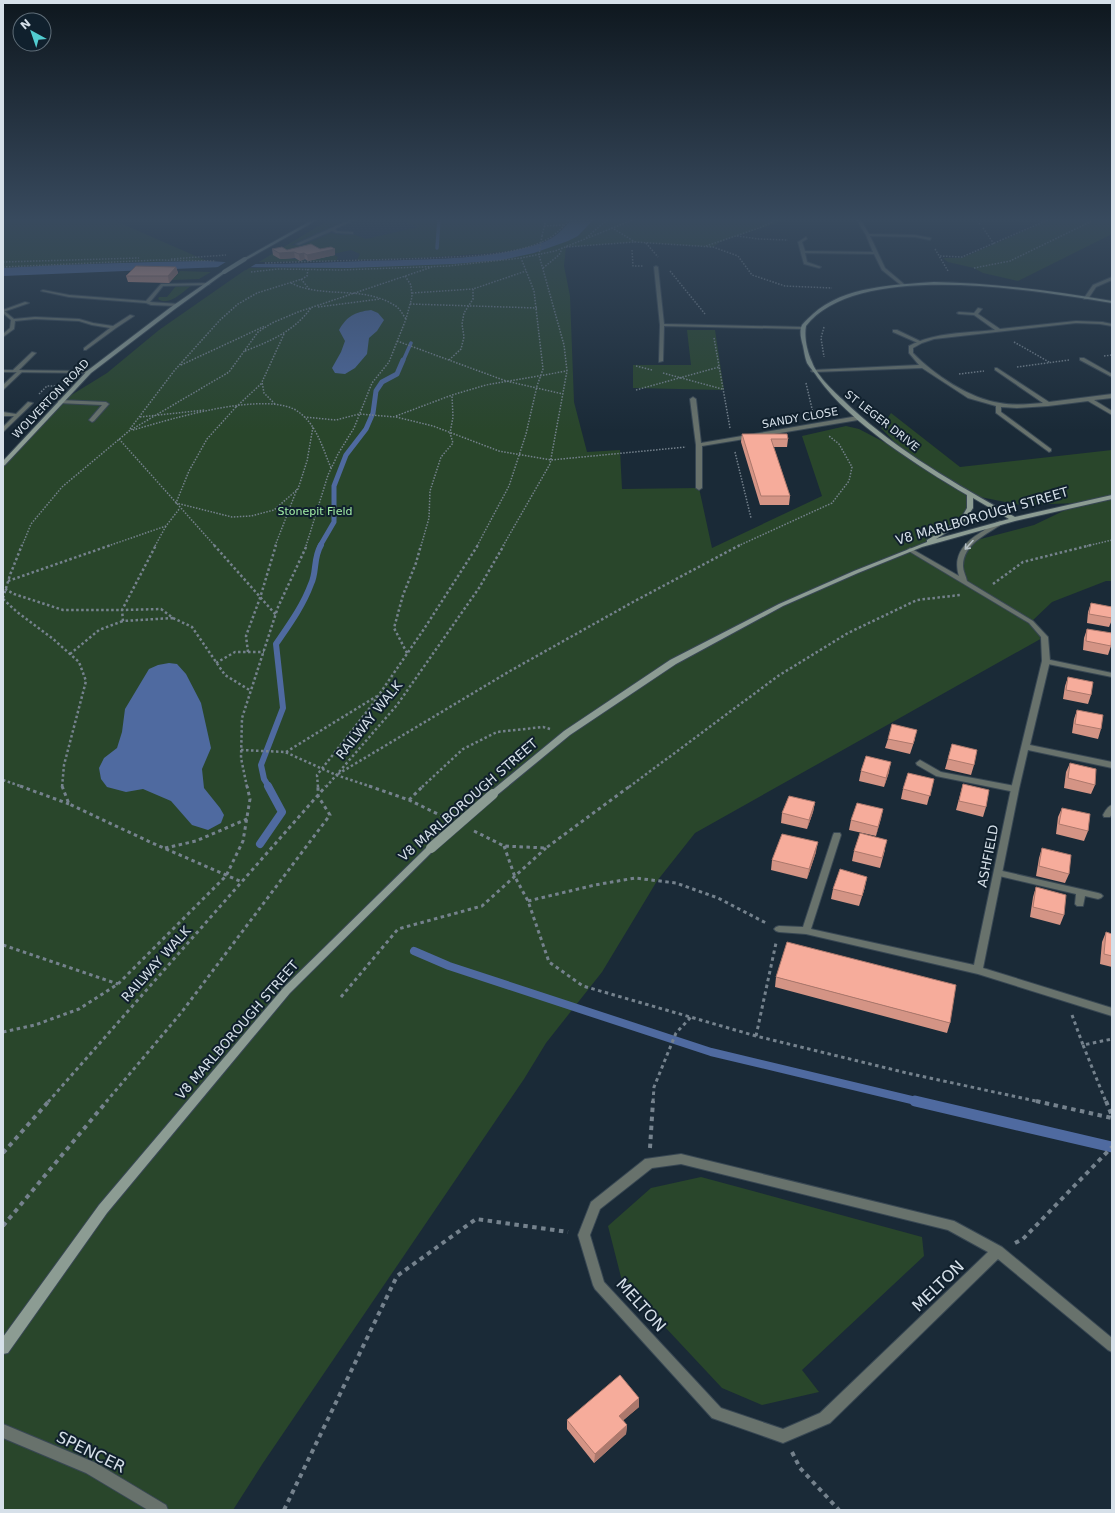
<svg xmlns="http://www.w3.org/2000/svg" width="1115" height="1513" font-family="'DejaVu Sans',sans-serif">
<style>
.built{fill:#223648}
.green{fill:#29462b;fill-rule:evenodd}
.water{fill:#4f6aa0}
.pier{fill:#1a2a37}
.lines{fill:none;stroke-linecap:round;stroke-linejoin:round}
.stream-far4{stroke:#4f6aa0;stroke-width:3.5}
.stream-far3{stroke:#4f6aa0;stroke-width:5}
.stream-far2{stroke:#4f6aa0;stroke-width:6}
.stream-far1{stroke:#4f6aa0;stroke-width:8}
.stream{stroke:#4f6aa0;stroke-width:11}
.lane-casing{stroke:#384753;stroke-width:2}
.street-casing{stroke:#384753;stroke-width:2}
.secondary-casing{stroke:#384753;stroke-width:2}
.path-far3{stroke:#75828d;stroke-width:1.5;stroke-dasharray:1.5 1.5;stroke-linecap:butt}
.path-far2{stroke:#75828d;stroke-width:2.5;stroke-dasharray:2.5 2.5;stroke-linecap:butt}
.path-far1{stroke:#75828d;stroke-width:3;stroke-dasharray:3.5 3.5;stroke-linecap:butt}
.path{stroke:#75828d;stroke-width:4;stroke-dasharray:4.5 4.5;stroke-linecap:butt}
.lane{fill:#68726c;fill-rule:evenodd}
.street{fill:#68726c;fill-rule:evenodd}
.secondary{fill:#8c9c93;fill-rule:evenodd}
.secondary-bridge-far1-casing{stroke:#384753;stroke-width:5;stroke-linecap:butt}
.secondary-bridge-casing{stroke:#384753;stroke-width:11;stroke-linecap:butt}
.path-bridge{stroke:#75828d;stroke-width:1.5;stroke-dasharray:1.5 1.5;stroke-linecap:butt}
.secondary-bridge-far1{stroke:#8c9c93;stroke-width:4}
.secondary-bridge{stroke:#8c9c93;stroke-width:10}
.wall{fill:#d49485}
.shaded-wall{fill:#ac786c}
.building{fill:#f6ac9b;stroke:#ac786c}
.oneway{stroke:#b5bfc4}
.labels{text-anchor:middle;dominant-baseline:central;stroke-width:4;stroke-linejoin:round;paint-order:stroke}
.far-street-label{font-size:11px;fill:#d6e0e9;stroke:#10202d}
.far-park-label{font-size:11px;fill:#a1eca5;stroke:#10202d}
.street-label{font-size:13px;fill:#d6e0e9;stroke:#10202d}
.near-street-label{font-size:16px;fill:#d6e0e9;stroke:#10202d}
</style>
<rect width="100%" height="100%" fill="#1a2a37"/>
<path class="built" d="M330 219H453L408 258 259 262Z"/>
<path class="green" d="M3 219H111L207 261 105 263 3 268Z
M330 219H348L291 245 303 246V245L331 233 341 235 353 234 366 239 418 227 399 219H570C564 226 558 234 550 238 525 252 492 253 464 255 428 258 393 259 357 260L360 254 351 250 333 254 286 258 308 261 334 255 338 257 336 261 259 262Z
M594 219H789L722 241 713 247 635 242 566 247 564 266 570 296 574 402 587 452 620 450 622 489 699 488 712 548 822 496 802 436 846 426 859 429 905 453 881 428 891 413 960 467 1112 450V581H1106L1052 602 1031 622 1044 637 695 833 657 881 602 972 546 1043 524 1079 263 1463 233 1510H3V464L60 402 107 373 159 330 248 268 324 267 534 253 578 236ZM970 495 1021 505 1080 503 1034 525 973 541 959 565 964 582 910 550C926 544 966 524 970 507 971 504 970 499 970 495Z
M1052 219H1112V234L1018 281 983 273 974 268 948 262 943 258H962Z
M180 271 211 272 199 279 172 280Z
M188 285 191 286C182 292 169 307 158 299L159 297H167L176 286Z
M687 330H715L724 390 633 388V365H691Z
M701 1177 922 1237 924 1256 802 1370 819 1392 762 1405 722 1388 622 1281 608 1226 651 1188Z"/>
<path class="water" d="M572 219H594L578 236 568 241 534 253 502 260 454 264 349 268 222 267 3 276V268C70 264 138 262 205 261 222 261 239 264 257 264 293 264 329 262 365 261 416 259 479 261 528 247 551 241 556 237 572 219Z
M371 310 378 313 384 320 377 331 369 338 367 354 355 368 345 374 335 373 332 368 341 352 345 341 339 330C347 316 355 312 371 310Z
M169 663 177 664 186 674 201 703 211 748 202 769 204 788 220 808 224 815 221 823 208 830 192 825 171 801 143 789 126 792 107 787 101 779 99 768 104 758 117 748 122 732 125 709 149 669 158 665Z"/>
<path class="pier" d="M229 260 255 262H259L246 270H213Z"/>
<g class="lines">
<path class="stream-far4" d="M437 248 439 219
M403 361 411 343"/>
<path class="stream-far3" d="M320 546 334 522V486L346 455 366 429 373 413 376 391 382 382 397 374 403 360"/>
<path class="stream-far2" d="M269 787 264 779 261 765 283 708 276 644C289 625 303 606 311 584 317 572 313 558 321 545"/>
<path class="stream-far1" d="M260 844 282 812 268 786
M414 951 449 966 711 1052 920 1102"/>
<path class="stream" d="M915 1101 1112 1147"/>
<g class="lane-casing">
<path id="lane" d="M351 219H357L335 229 337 231 353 232V234L336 233 332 231 299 245 296 244Z
M209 283 210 284 208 285 163 286 150 302 179 304V305L177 306 151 305 146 303 69 297 41 291 43 290 69 295 146 301 161 284Z
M25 302 29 303 3 312V310Z
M1102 322 1112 324V326L1100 324V322Z
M893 330H897L922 342 918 343 893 332Z
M32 352 36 353 17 372H13V370Z
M19 370 23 371 3 390V385Z
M60 400 106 402 109 404 94 421 92 422 89 420 102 405 58 403V401Z
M1043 659H1046L1112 673V677L1043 663 1042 661Z
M920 760 941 772 1015 786 1019 789 1015 792 936 776 917 765 916 763Z
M1112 805V814L1110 817H1104L1103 815C1105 811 1108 806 1112 805Z
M998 870 1098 893 1101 894 1103 896 1101 898 1098 899 1085 896 1083 906H1077L1075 904 1076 894 995 875 994 873 995 871Z"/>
</g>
<g class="street-casing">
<path id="street" d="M856 219H860L869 234 915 235 931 238 930 240 915 237 870 236 885 268 904 284V286H902L882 270 874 254 805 253 807 262 821 267 819 268 804 264 798 242 806 237 807 239 802 242 805 251 873 252 866 235Z
M656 266 658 267 664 324 803 327 805 328 803 329 664 326 663 361 659 362 660 325 654 267Z
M1112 277V280L1096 287 1088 299H1084V298L1093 285Z
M978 308 982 309 978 314 1000 329 1076 321 1102 322 1104 323 1102 324 1076 323 934 339 922 343 913 348V353C933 374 970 399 1000 403 1014 406 1029 404 1043 403L995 370V368H997L1049 402 1112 394V398L1094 400 1112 411V415L1088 401 1048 406 1017 408 1001 407V412L1051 449V451L1049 452 996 413V406L968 398 922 368 813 372 811 371 813 370 919 365 909 353V346C935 332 967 333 995 330L974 315 959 314 957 313 959 312 974 313Z
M3 310 14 319 35 317 79 319 93 323 113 326 130 315 134 316 116 328 86 350H84V348L110 328 92 325 79 321 35 319 15 321 14 329 3 337V334L10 328 11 320 3 313Z
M1080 358H1084L1112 374V377L1080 360Z
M3 370 89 371 91 372 89 373 3 372Z
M693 397 696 399 701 443 858 416 861 418 858 420 702 446V488L699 490 696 488V445L690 399Z
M28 402 33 403 3 432V427L14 416H3V412L16 414Z
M1000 521 1002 522V524C987 534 963 544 963 566 963 571 966 576 967 581L1033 621 1048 637 1050 661 1030 745 1112 762V768L1028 750 1019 789 983 968 1112 1008V1016L978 974 806 934 779 932 776 931 774 929 776 927 779 926 803 927 833 835 834 833H840L841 835 811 929 974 965 1011 789 1042 661 1041 637 1029 623 907 550 910 548 912 549 959 576C952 554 966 541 983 531 989 527 994 523 1000 521Z
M681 1154 954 1221 1002 1247 1112 1338V1352L1108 1350 998 1259 830 1423 783 1443 712 1418 595 1289 593 1285 578 1235 591 1202 645 1159ZM681 1164 948 1230 988 1252 820 1413 783 1429 721 1408 604 1282 590 1235 600 1209 652 1168Z
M3 1424 96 1463 166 1505 168 1510H148L86 1473 3 1438Z"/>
</g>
<g class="secondary-casing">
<path id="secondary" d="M314 219H319L246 260 243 259Z
M223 271 226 272 175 309 91 373 5 465 3 466V461L87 371 171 307Z
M934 282C994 283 1053 291 1112 301V303C1039 291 858 259 806 326 804 337 807 351 812 362 816 374 832 390 842 399 892 448 954 483 1015 517L1112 495V499L1015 521 922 547 858 573 783 606 676 664 570 735 496 796H490L489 794 490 792 564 731 670 660 779 604 854 571 927 542V540L960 520 967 508V495C918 466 851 424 818 378 815 373 810 368 807 363 805 358 804 351 803 346 801 339 799 331 802 325 805 321 809 318 813 314 844 286 894 285 934 282ZM973 498 1009 519 936 539 964 522 973 508Z
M431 845 434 846 435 848 434 850 290 993 107 1213 8 1353 3 1354V1337L99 1205 284 987 428 846Z"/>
</g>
<path class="path-far3" d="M975 219 981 225
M544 226 564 225
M983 228 994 244
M614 229 635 242
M542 236 546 219
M737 236 759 239 788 240
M586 238 608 219
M646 243 658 257
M706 246 759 228 779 219
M566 247 635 242 713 247 738 256 752 275 785 286 832 288
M935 249 948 271
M632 250 633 266H644
M940 256 962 257 1050 219
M171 259 226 255
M3 262 139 258
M265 263C321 261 376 260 432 258 466 256 504 256 537 244 551 239 560 231 570 219
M3 267 158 260 216 261
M543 268 559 255 562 249
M974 268 1010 261 1096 219
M670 271 705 314
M251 272 278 269 340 270 448 266 521 258 555 251 635 219
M301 279 310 290
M291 283C323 299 362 285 394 305 399 307 403 315 406 319
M412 293 473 289
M410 304 537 308
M318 307 380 299
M824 327 821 338 824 357
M714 338 730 428
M397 341 506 381 563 394
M1014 342 1049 362
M245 351C271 341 294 331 311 308
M1104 356 1112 355
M449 360 461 349 464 337 462 324 464 313 473 299V289L526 271
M181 365 265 326
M636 366 652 370
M1017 367 1069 360
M663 373 722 389
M959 374 984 371
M806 383 813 413
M636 390 719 367
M39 394 47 386H57
M275 404 264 393 262 382 284 334
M236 407 207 439 189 471 176 503 232 517 251 516 274 510 298 489 307 461 313 427
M236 407 262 383
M396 416 452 395 486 385 567 371
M140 417 205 410
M304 417 336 420 359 414 396 417 433 426 499 451 551 460 686 447
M130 429 174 371 220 320 238 304 257 293 302 279 307 276 308 268
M133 430C168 420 270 388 300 413 317 426 323 449 331 468
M119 439 215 546
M735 452 751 518
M22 546 31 524 62 487 129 431 229 372 258 332 272 323 298 312 432 267
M108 546 166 526 180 508
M155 546 166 526
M275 546 297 489
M306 546 328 475 338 454 354 428 372 383 389 362 406 319 412 297 411 285 405 276
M421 546 429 518 430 491 441 457 453 443 450 433 453 417 452 396
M477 546 509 486 526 434 537 386 543 369 534 291 521 258
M503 546 550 464 567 371 564 345 539 255
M738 546 832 503 849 481 852 467 839 444 829 436
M1087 546 1112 540"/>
<path class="path-far2" d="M214 545 276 615
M8 581 111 545
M993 584 1023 562 1091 545
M5 589 14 594 63 610H122L156 545
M3 598 10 575 22 545
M3 599 17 612 52 638 79 662 86 681 64 765 62 787
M161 609 173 618 123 621 122 610Z
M173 618 192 627 225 675 251 691
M248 652 246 636 260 598 276 545
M407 653 394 628 403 595 416 563 421 545
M70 654 99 630 123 621
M216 663 235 652H264
M241 750 285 752 336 775 372 787
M286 752 377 696
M338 774 510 671 633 602 740 545
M3 780 23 787
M247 787 241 758 242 718 278 607 307 545
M318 787 317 775 372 705 424 629 478 545
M326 787 397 705 479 588 504 545
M422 787 463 749 497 732 543 727 550 729
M629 787 778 676 848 633 917 600 960 595"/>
<path class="path-far1" d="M20 786 69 804
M62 786 69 804 150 842 242 882
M369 786 409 800 444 817
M409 800 423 786
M474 831 504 846 546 848 630 786
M504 846 515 877 528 901 549 962 583 986 756 1036 907 1073 1040 1102
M165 848 196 841 247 819
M528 901 595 885 635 878 676 883 718 898 766 923
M3 945 118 984
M341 997 398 929 482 906 546 848
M1072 1015 1083 1045 1112 1039
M3 1032 35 1025 79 1009 118 984 226 876 243 841 250 799 247 786
M756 1036 776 943
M1083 1045 1106 1102
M48 1102 326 786
M106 1102 181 1013 330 815 318 796V786
M653 1102 654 1087 676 1033 691 1017"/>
<path class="path" d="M1036 1101 1112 1118
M1106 1101 1112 1116
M650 1148 653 1101
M3 1153 49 1101
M3 1226 107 1101
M1015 1243 1023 1239 1112 1147
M792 1452 800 1468 839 1510
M284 1510 397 1276 476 1219 568 1232"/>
<use href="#lane" class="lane"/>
<use href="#street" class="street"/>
<use href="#secondary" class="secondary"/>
<g class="secondary-bridge-far1-casing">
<path id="secondary-bridge-far1" d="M224 272 245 259"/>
</g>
<g class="secondary-bridge-casing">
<path id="secondary-bridge" d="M431 848 493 794"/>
</g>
<path class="path-bridge" d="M539 255 542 236"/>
<use href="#secondary-bridge-far1" class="secondary-bridge-far1"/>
<use href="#secondary-bridge" class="secondary-bridge"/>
</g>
<path class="wall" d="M272 249 287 250 335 249V255L308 261 305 259 300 261 295 258 280 259 273 255Z
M176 267 178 273 169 283 128 282 126 276Z
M742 434 788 439 787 447H773L790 496 789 505H760L741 442Z
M1091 603 1112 607V620L1109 627 1087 623 1088 612Z
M1087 629 1111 646 1108 655 1083 650 1084 638Z
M1068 677 1091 695 1088 704 1063 699 1065 686Z
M1077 710 1101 729 1098 739 1072 733 1074 719Z
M888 739H915L910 754 885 748Z
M952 744 974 765 971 775 945 769Z
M1070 763 1095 785 1091 794 1064 788 1066 772Z
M861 771 889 772 884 787 859 781Z
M934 779 927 805 901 799 903 789Z
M963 784 986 807 983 817 956 810Z
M815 802 813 812 807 829 781 823 782 813Z
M1062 808 1088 831 1084 841 1056 834 1058 817Z
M883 809 876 836 849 830 851 820Z
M1042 848 1069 874 1065 883 1036 876 1039 858Z
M885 850 880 868 852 861 854 851Z
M816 852 807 879 771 870 772 860Z
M865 887 859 906 831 899 833 889Z
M1036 887 1064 915 1060 925 1030 917 1033 897Z
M1106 932 1112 934V967L1100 964 1102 942Z
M776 977 950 1023 947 1033 775 987Z
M639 1407 623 1420 627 1425 626 1434 594 1463 567 1429V1420Z"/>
<path class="shaded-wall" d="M335 249V255L308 261 307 255Z
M294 252 295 258 280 259 279 253Z
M304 253 305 259 300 261 299 254Z
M176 267 178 273 169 283 168 276Z
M891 762 889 772 884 787 886 778Z
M815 802 813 812 807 829 809 820Z
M883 809 881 819 876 836 878 827Z
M818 842 816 852 807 879 809 869Z
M867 877 865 887 859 906 862 896Z
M639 1398V1407L618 1425 619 1416Z
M627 1425 626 1434 594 1463 595 1454Z"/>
<path class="building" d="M311 244 320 249 331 247 335 249 307 255 304 253 299 254 294 252 279 253 272 249 282 247 287 250Z
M136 266 176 267 168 276H126Z
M742 434H787L788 439H771L790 496H761Z
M1091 603 1112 607V618L1089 614Z
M1087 629 1112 633 1111 646 1086 641Z
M1068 677 1093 682 1091 695 1066 690Z
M1077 710 1103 715 1101 729 1075 724Z
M892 724 917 730 913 744 888 739Z
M952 744 977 750 974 765 948 759Z
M866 756 891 762 886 778 861 771Z
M1070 763 1096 769 1095 785 1068 778Z
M908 773 934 779 930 796 903 789Z
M963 784 989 790 986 807 959 801Z
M789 796 815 802 809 820 782 813Z
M857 803 883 809 878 827 851 820Z
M1062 808 1090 814 1088 831 1059 824Z
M860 833 887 840 882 858 854 851Z
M782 834 818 842 809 869 772 860Z
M1042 848 1071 855 1069 874 1039 866Z
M840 869 867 877 862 896 833 889Z
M1036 887 1066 895 1064 915 1033 907Z
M1106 932 1112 934V956L1104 954Z
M787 942 956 985 950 1023 776 977Z
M620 1375 639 1398 619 1416 627 1425 595 1454 567 1420Z"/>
<defs><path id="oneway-shaft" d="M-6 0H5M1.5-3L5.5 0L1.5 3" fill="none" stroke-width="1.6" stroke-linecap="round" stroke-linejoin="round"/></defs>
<use class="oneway" href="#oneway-shaft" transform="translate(969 545) rotate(132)"/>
<linearGradient id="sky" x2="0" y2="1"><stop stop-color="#0e171e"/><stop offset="0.51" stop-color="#384a5e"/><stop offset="1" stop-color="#384a5e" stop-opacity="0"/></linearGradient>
<rect width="1115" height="431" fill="url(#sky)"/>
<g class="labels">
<g class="far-street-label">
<text transform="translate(51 399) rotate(-46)">WOLVERTON ROAD</text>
<text transform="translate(800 418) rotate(-10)">SANDY CLOSE</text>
<text transform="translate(882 421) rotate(38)">ST LEGER DRIVE</text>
</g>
<g class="far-park-label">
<text x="315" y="511">Stonepit Field</text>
</g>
<g class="street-label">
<text transform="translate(982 516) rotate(-16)">V8 MARLBOROUGH STREET</text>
<text transform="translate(369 720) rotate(-51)">RAILWAY WALK</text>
<text transform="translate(468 800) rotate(-41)">V8 MARLBOROUGH STREET</text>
<text transform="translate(988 856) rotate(-79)">ASHFIELD</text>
<text transform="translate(156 964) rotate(-48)">RAILWAY WALK</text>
<text transform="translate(237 1030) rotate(-49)">V8 MARLBOROUGH STREET</text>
</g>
<g class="near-street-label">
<text transform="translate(938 1286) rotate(-44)">MELTON</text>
<text transform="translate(641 1305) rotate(48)">MELTON</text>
<text transform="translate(91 1452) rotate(26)">SPENCER</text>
</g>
</g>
<rect width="1115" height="1513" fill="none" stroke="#d6e0e9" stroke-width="8"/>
<g transform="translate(32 32) rotate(320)"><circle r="19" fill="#10202d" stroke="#5f6d78"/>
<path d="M0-3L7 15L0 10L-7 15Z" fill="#52ccd0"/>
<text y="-6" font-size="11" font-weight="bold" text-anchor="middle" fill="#d6e0e9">N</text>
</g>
</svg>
